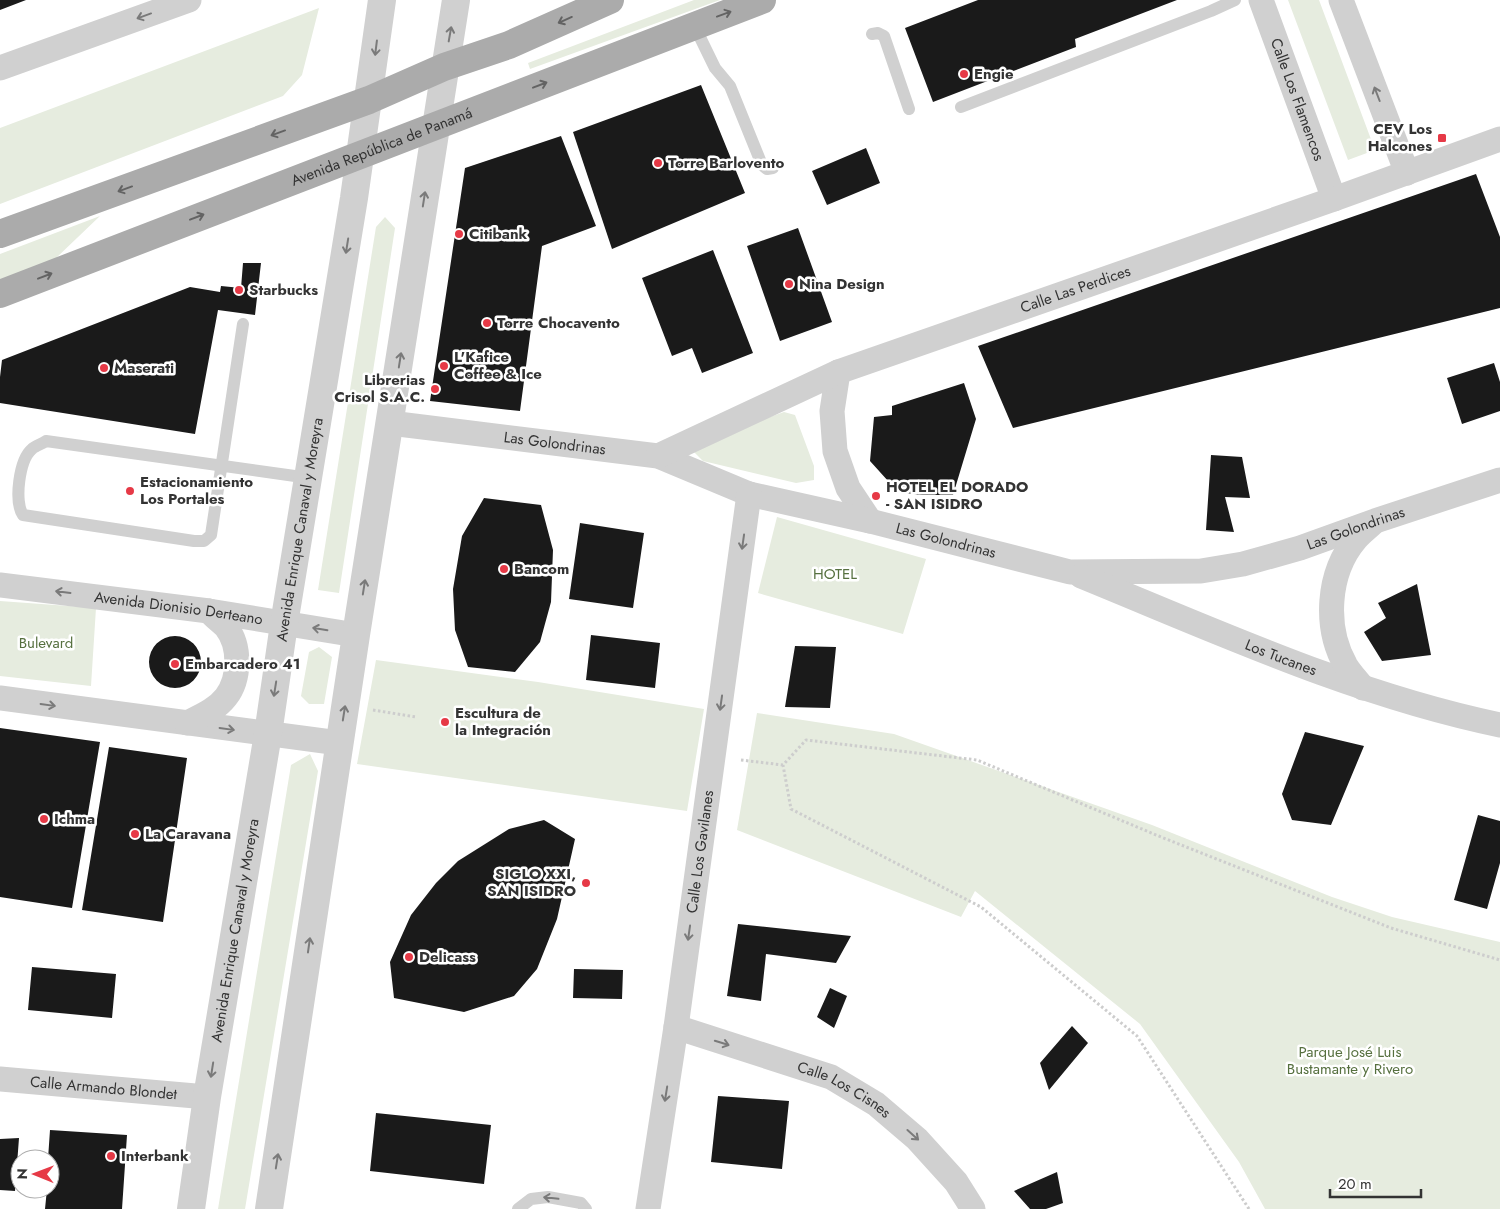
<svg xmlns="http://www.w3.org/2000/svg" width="1500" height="1209" font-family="Jost,sans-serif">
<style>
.green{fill:#e6ecdf}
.building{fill:#1a1a1a}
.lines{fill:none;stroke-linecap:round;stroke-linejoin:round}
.path{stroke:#cdcdcd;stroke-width:3;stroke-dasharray:2.5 2.5;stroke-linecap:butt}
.service{stroke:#d0d0d0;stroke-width:12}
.minor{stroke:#d0d0d0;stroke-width:25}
.tertiary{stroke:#d0d0d0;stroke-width:28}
.primary{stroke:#ababab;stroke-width:28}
.oneway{stroke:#636363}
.oneway2{stroke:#7a7a7a}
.poi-dot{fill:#e63946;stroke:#fff;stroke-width:2}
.labels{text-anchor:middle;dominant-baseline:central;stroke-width:5;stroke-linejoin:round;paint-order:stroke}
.poi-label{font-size:15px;font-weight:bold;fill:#333;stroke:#fff;text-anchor:start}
.street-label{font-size:15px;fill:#333;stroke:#fff}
.park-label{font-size:15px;fill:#56703f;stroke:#fff}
</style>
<rect width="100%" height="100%" fill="#fff"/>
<path class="green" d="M694 0H720L530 69 528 63Z
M1288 0H1319L1375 150 1348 160Z
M319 8 302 75 283 96 0 204V128Z
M100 216 54 260 0 280V254Z
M385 217 395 228 339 593 318 590 376 227Z
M784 412 795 415 814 466V480L796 483 703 461 693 451 701 441Z
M777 517 926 559 903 634 758 593Z
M0 601 96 608 91 686 0 676Z
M319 647 332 657 324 704H309L301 696 309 652Z
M376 660 538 682 704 709 687 811 357 764Z
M757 713 894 734 1152 825 1332 897 1392 917 1500 942V1209H1265L1239 1162 1140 1024 975 891 961 917 737 830Z
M310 754 318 771 245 1209H218L291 765Z"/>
<path class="building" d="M0 0H26L0 10Z
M978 0H1177L1075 39 1076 47 933 102 905 28Z
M701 85 745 193 612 249 573 132Z
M561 136 596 226 542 246 520 411 430 401 465 168Z
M866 148 880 183 827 205 812 171Z
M1476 174 1500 237V308L1013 428 978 346Z
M798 228 832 322 780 341 747 246Z
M713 250 753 353 702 373 692 348 672 356 642 278Z
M243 263H261L255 315 218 310 195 434 0 403V377L2 360 190 287 220 292 221 286 241 288Z
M1494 363 1500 382V411L1462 424 1447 378Z
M964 383 976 419 953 495H922L898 492 870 461 874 417 892 415V406Z
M1211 455 1242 457 1250 498 1225 497 1234 532 1206 530Z
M484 498 541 505 553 550 551 602 540 642 515 672 468 667 455 630 453 589 462 536Z
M580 523 644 533 633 608 569 599Z
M1417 584 1431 655 1382 661 1364 632 1386 618 1378 603Z
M591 635 660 643 655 688 586 680Z
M149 662a26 26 0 1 1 52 0a26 26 0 1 1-52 0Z
M795 646 836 647 830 708 785 707Z
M0 728 100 742 72 908 0 897Z
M1305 732 1364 746 1331 825 1292 820 1282 794Z
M109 747 187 758 163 922 82 910Z
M1478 815 1500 821V863L1487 909 1454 900Z
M544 820 575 839 557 919 537 969 514 996 464 1012 394 998 390 962 411 915 436 883 458 861 509 829Z
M738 924 851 936 836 963 766 954 761 1001 727 996Z
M32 967 116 974 112 1018 28 1010Z
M574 969 623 970 622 999 573 998Z
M830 988 847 996 834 1028 817 1017Z
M1072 1026 1088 1043 1049 1090 1040 1063Z
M718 1096 789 1101 782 1169 711 1162Z
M376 1113 491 1125 484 1184 370 1171Z
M50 1130 127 1135 122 1209H45L47 1189H50V1159H48Z
M19 1138 15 1191 0 1190V1139Z
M1057 1172 1063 1203 1046 1209H1030L1014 1191Z"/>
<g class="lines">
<path class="path" d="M373 710 416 717
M741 760 783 765
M1249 1209 1137 1036 981 907 791 809 783 765 806 740 977 760 1161 837 1391 928 1500 960"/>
<path class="service" d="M694 25 715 68 730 86 762 165 767 169 773 168
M872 34 878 33 884 36 909 109
M961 107 1211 11 1235 0
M243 324 211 535 204 541H194L23 515C14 502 19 460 32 449 35 446 42 444 46 441L309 478
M518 1209 531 1199 548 1197 581 1203 586 1209"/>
<g class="minor">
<path id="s1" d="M1261 0 1334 199"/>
<path d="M1341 0 1407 173"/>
<path d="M0 68 189 0"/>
<path d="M838 372 832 411 835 451 848 488 870 521"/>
<path id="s2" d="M390 423 658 456 749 494 870 521 1070 572 1201 571 1243 564 1300 548 1375 521 1500 480"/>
<path id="s3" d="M658 456 838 372 1334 199 1500 139"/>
<path id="s4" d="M1081 576C1218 632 1355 695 1500 725"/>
<path id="s5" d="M0 585 209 611 356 635"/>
<path d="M1363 688C1358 681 1351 674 1346 666 1324 628 1327 573 1356 539 1361 533 1368 528 1373 523"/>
<path d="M0 698 339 743"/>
<path d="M187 723C201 716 216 710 226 697 240 679 241 646 226 627 221 622 214 617 209 611"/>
<path id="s6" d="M676 1027 831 1077 876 1104 917 1139 956 1182 973 1209"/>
<path id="s7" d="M0 1079 207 1097"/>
<path id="s8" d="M648 1209 676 1027 749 494"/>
</g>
<g class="tertiary">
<path id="s9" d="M191 1209 207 1097 268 734 284 624 354 198 382 0"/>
<path d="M269 1209 356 635 456 0"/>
</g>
<g class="primary">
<path d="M0 234 369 100 444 67 509 45 610 0"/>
<path id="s10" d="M0 294 762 0"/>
</g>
</g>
<defs><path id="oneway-shaft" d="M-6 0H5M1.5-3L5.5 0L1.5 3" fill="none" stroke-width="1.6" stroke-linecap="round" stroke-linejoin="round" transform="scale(1.25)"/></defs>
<g class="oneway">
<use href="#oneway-shaft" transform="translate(724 14) rotate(-20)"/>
<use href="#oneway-shaft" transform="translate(565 20) rotate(156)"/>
<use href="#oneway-shaft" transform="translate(540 85) rotate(-21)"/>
<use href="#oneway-shaft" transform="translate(278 133) rotate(160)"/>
<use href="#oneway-shaft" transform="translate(125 189) rotate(160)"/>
<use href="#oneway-shaft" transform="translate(197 217) rotate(-21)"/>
<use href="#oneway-shaft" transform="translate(45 276) rotate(-21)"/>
</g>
<g class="oneway2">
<use href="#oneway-shaft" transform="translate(144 16) rotate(160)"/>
<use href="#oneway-shaft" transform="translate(450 34) rotate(-80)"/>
<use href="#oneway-shaft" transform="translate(376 48) rotate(97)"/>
<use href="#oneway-shaft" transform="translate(1377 94) rotate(-111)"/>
<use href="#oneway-shaft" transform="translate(424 199) rotate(-81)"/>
<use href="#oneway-shaft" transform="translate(347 246) rotate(99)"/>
<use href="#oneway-shaft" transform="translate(400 360) rotate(-81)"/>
<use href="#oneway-shaft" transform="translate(743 542) rotate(98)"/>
<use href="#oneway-shaft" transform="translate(364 587) rotate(-81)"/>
<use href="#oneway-shaft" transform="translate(63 592) rotate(-173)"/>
<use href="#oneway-shaft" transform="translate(320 629) rotate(-171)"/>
<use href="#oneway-shaft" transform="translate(275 689) rotate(99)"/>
<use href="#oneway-shaft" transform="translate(721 703) rotate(98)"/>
<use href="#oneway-shaft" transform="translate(48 705) rotate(8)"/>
<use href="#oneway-shaft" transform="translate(344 713) rotate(-81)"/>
<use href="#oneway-shaft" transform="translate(227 729) rotate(8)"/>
<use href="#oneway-shaft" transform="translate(689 933) rotate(98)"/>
<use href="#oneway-shaft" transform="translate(309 945) rotate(-82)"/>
<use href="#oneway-shaft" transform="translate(722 1043) rotate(17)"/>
<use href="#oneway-shaft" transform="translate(212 1070) rotate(99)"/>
<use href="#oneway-shaft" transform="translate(666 1094) rotate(99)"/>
<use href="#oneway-shaft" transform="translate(913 1135) rotate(42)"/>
<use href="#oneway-shaft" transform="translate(277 1161) rotate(-81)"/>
<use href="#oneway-shaft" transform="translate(551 1198) rotate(-174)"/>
</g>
<g class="poi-dot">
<circle cx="964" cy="74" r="5"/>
<rect x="1437" y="133" width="10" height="10" rx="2.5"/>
<circle cx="658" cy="163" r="5"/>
<circle cx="459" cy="234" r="5"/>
<circle cx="789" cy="284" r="5"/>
<circle cx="239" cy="290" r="5"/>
<circle cx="487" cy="323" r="5"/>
<circle cx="444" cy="366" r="5"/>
<circle cx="104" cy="368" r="5"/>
<circle cx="435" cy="389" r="5"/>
<circle cx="130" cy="491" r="5"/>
<circle cx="876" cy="496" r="5"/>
<circle cx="504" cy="569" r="5"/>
<circle cx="175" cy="664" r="5"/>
<circle cx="445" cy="722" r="5"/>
<circle cx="44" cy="819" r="5"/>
<circle cx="135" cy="834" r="5"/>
<circle cx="586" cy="883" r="5"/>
<circle cx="409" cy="957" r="5"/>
<circle cx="111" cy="1156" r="5"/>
</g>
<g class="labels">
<g class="poi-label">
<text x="974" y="74">Engie</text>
<text x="1432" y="129" text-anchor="end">CEV Los<tspan x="1432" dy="17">Halcones</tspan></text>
<text x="668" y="163">Torre Barlovento</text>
<text x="469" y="234">Citibank</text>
<text x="799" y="284">Nina Design</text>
<text x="249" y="290">Starbucks</text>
<text x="497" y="323">Torre Chocavento</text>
<text x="454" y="357">L'Kafice<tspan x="454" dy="17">Coffee &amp; Ice</tspan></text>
<text x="114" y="368">Maserati</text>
<text x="425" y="380" text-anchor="end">Librerias<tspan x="425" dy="17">Crisol S.A.C.</tspan></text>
<text x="140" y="482">Estacionamiento<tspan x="140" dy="17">Los Portales</tspan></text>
<text x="886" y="487">HOTEL EL DORADO<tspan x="886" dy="17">- SAN ISIDRO</tspan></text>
<text x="514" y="569">Bancom</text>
<text x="185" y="664">Embarcadero 41</text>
<text x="455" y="713">Escultura de<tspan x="455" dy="17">la Integración</tspan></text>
<text x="54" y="819">Ichma</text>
<text x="145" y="834">La Caravana</text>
<text x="576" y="874" text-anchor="end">SIGLO XXI,<tspan x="576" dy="17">SAN ISIDRO</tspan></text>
<text x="419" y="957">Delicass</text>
<text x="121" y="1156">Interbank</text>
</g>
<g class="street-label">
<text stroke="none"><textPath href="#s1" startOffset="106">Calle Los Flamencos</textPath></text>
<text stroke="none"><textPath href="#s10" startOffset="409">Avenida República de Panamá</textPath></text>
<text stroke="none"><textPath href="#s3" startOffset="450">Calle Las Perdices</textPath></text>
<text stroke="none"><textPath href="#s2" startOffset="166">Las Golondrinas</textPath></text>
<text stroke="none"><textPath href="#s2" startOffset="991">Las Golondrinas</textPath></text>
<text stroke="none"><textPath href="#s9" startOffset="688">Avenida Enrique Canaval y Moreyra</textPath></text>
<text stroke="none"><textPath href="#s2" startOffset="571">Las Golondrinas</textPath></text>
<text stroke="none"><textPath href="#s5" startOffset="180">Avenida Dionisio Derteano</textPath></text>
<text stroke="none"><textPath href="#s4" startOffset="216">Los Tucanes</textPath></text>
<text stroke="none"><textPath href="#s8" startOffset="361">Calle Los Gavilanes</textPath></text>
<text stroke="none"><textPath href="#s9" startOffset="282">Avenida Enrique Canaval y Moreyra</textPath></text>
<text stroke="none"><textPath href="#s7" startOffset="104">Calle Armando Blondet</textPath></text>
<text stroke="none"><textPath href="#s6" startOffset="180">Calle Los Cisnes</textPath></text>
</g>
<g class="park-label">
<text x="835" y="574">HOTEL</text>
<text x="46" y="643">Bulevard</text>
<text x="1350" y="1052">Parque José Luis<tspan x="1350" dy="17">Bustamante y Rivero</tspan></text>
</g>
</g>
<g transform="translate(35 1174) rotate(271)"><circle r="24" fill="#ffffff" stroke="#adadad"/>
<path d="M0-4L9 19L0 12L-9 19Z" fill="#e63946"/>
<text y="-8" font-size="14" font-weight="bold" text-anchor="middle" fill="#333333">N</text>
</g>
<path d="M1330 1189v8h91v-8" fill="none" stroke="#333333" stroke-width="2.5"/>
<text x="1338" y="1189" font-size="15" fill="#333333" stroke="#ffffff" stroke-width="4" paint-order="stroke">20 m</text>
</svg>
